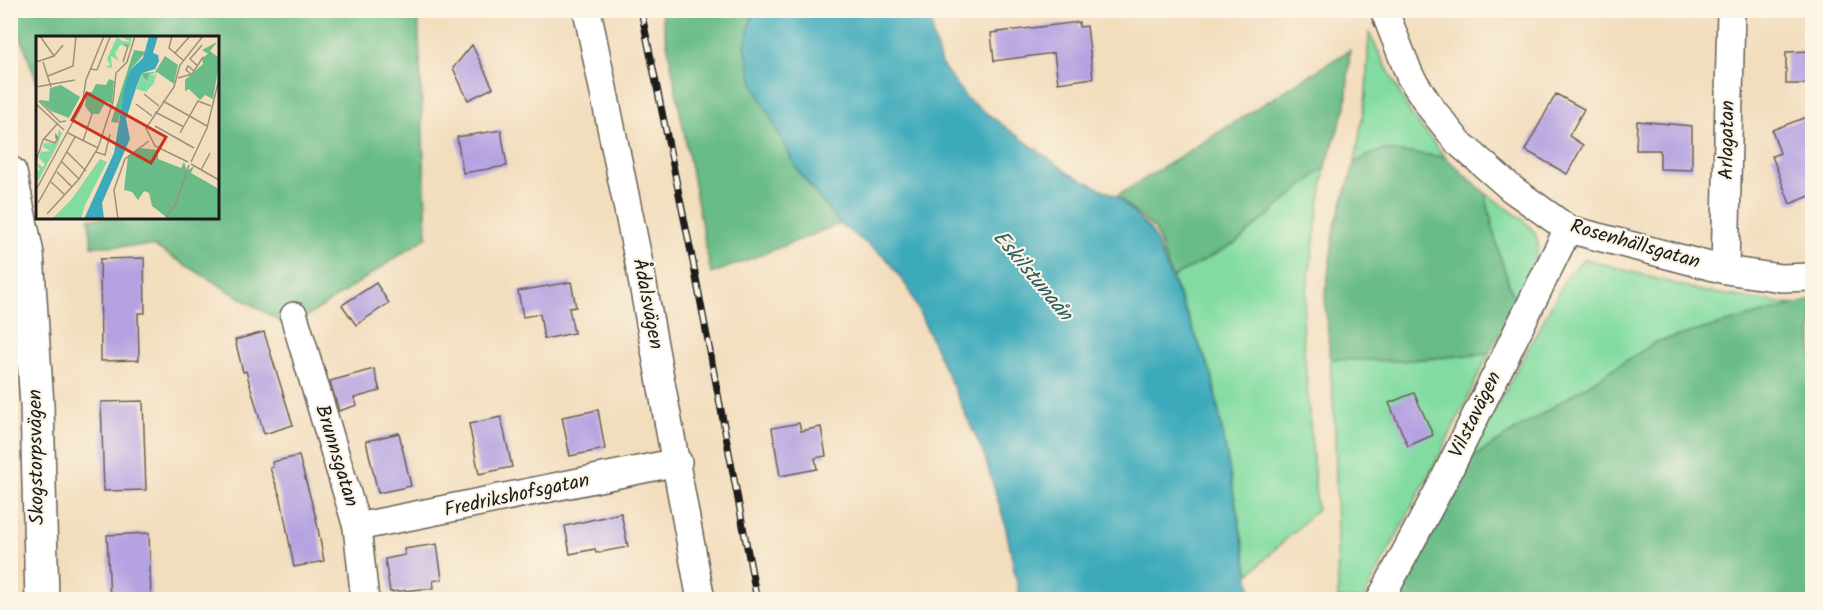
<svg xmlns="http://www.w3.org/2000/svg" width="1823" height="610" font-family="Kalam,sans-serif">
<style>
.green{fill:#82dca1;stroke:#4f7c5e;stroke-width:1.5}
.forest{fill:#69bc87;stroke:#426c52;stroke-width:1.5}
.water{fill:#3caabb;stroke:#2c636c;stroke-width:1.5}
.building{fill:#b5a2e1}
.lines{fill:none;stroke-linecap:round;stroke-linejoin:round}
.minor-casing{stroke:#676054;stroke-width:30}
.secondary-casing{stroke:#676054;stroke-width:36}
.minor{stroke:#fff;stroke-width:27}
.secondary{stroke:#fff;stroke-width:33}
.rail-casing{stroke:#1c1c1c;stroke-width:7}
.rail{stroke:#fcf5e5;stroke-width:4.5;stroke-dasharray:14;stroke-linecap:butt}
.labels{text-anchor:middle;dominant-baseline:central;stroke-width:4.5;stroke-linejoin:round;paint-order:stroke}
.street-label{font-size:20px;fill:#1c1c1c;stroke:#fcf5e5}
.water-label{font-size:21px;font-style:italic;fill:#2a5c64;stroke:#fcf5e5}
.inset-road{fill:none;stroke:#9c907d;stroke-width:1.5}
.view{fill:#c8321e;fill-opacity:0.15;stroke:#c8321e;stroke-width:3}
.inset-edge{fill:none;stroke:#1c1c1c;stroke-width:3}
</style>
<rect width="100%" height="100%" fill="#fcf5e5"/>
<filter id="ink" filterUnits="userSpaceOnUse"><feTurbulence type="fractalNoise" baseFrequency=".0167" numOctaves="2"/><feDisplacementMap in="SourceGraphic" scale="12" xChannelSelector="R" yChannelSelector="G"/><feConvolveMatrix kernelMatrix="1 2 1 2 8 2 1 2 1" color-interpolation-filters="sRGB"/></filter>
<filter id="wash" filterUnits="userSpaceOnUse"><feTurbulence type="fractalNoise" baseFrequency=".008" numOctaves="4" result="noise"/><feDisplacementMap in="SourceGraphic" scale="24" xChannelSelector="R" yChannelSelector="G"/><feGaussianBlur stdDeviation="1.35" result="paint"/><feColorMatrix in="noise" values="0 0 0 0 0 0 0 0 0 0 0 0 0 0 0 0 0 1.4 0 .05"/><feComposite in="paint" operator="in"/></filter>
<g filter="url(#wash)">
<rect width="100%" height="100%" fill="#f2ddbd"/>
<path class="green" d="M1369 33 1410 113 1445 157 1382 150 1355 162 1366 95Z
M1325 167 1302 324 1317 510 1249 574 1212 375 1172 278 1237 242Z
M1485 193C1552 239 1547 233 1516 306L1498 250Z
M1585 259 1701 291 1793 305 1656 342 1467 461 1569 273Z
M1489 354 1444 446 1363 599H1338L1335 428 1330 359 1399 361Z"/>
<path class="forest" d="M11 10 418 11 427 237 311 314 286 325 154 246H92L89 218H218V38H38L37 82Z
M661 11H753L745 46 796 168 840 224 711 274Z
M1350 50 1346 106 1325 167 1237 242 1172 278 1155 230 1117 196Z
M1382 150 1445 157 1485 193 1498 250 1516 306 1489 353 1399 361 1330 359 1325 297 1335 225 1355 162Z
M1812 300V599L1399 600 1467 461 1656 342Z"/>
<path class="water" d="M753 11H931L933 36 941 64 967 99 1070 174 1117 196 1152 232 1212 375 1253 599H1020L1005 524 984 455 908 288 887 259 840 224 796 168 753 83 745 46Z"/>
<g id="blocks">
<path class="building" d="M1079 22V27L1087 26 1093 78 1058 83 1054 53 994 61 991 33Z
M472 45 493 88 468 100 453 68Z
M1812 51V84H1786V52Z
M1556 94 1584 109 1569 136 1583 145 1567 174 1525 150Z
M1812 115V195L1790 204 1772 156 1780 153 1772 130Z
M1637 121 1692 126V170L1660 169V150H1636Z
M501 130 507 166 463 173 457 137Z
M144 258 145 313H138L139 360 101 361 100 259Z
M571 282 576 307 569 308 574 333 544 339 540 314 523 317 518 291Z
M376 283 389 303 356 325 342 305Z
M264 332 293 425 264 434 246 371 243 372 235 340Z
M374 369 380 391 354 398 357 405 339 411 330 381Z
M1414 393 1433 435 1408 446 1389 403Z
M143 401 146 490 104 491 101 402Z
M598 410 605 449 570 456 562 417Z
M501 417 512 467 479 474 469 424Z
M799 423 801 431 821 427 826 456 815 458 817 469 780 476 772 428Z
M399 433 411 486 378 493 366 441Z
M299 456 316 518 324 561 294 567 281 499 270 468 273 467 272 462Z
M621 513 628 547 596 553 595 549 570 554 565 526Z
M149 533 151 600H110L107 535Z
M437 544 442 579 433 581 434 588 390 592 385 559 405 555 404 549Z"/>
</g>
</g>
<g filter="url(#ink)">
<use href="#blocks" fill-opacity="0" stroke="#676054" stroke-width="1.5"/>
<g class="lines">
<g class="minor-casing">
<path id="minor" d="M587 10 639 263 701 600
M1384 10 1410 76 1431 108 1458 142 1512 189 1568 229 1725 270 1781 278 1812 277
M1725 270 1731 10
M294 316 357 527 365 600
M357 527 678 462
M1380 600 1443 482 1568 229"/>
</g>
<g class="secondary-casing">
<path id="secondary" d="M10 173 27 254 37 405 42 600"/>
</g>
<use href="#minor" class="minor"/>
<use href="#secondary" class="secondary"/>
<g class="rail-casing">
<path id="rail" d="M641 10 693 262 757 600"/>
</g>
<use href="#rail" class="rail"/>
</g>
</g>
<g class="labels">
<g class="street-label">
<text transform="translate(1728 140) rotate(-89)">Arlagatan</text>
<text transform="translate(1635 245) rotate(16)">Rosenhällsgatan</text>
<text transform="translate(647 304) rotate(79)">Ådalsvägen</text>
<text transform="translate(1476 415) rotate(-64)">Vilstavägen</text>
<text transform="translate(336 456) rotate(73)">Brunnsgatan</text>
<text transform="translate(37 457) rotate(-91)">Skogstorpsvägen</text>
<text transform="translate(517 496) rotate(-12)">Fredrikshofsgatan</text>
</g>
<g class="water-label">
<text transform="translate(1032 276) rotate(50)">Eskilstunaån</text>
</g>
</g>
<g transform="translate(36 36)">
<rect width="183" height="183" fill="#f2ddbd"/>
<path d="M84 0H96L94 10 84 9 79 18 83 25 75 20 76 32 70 31 74 29 71 23 81 1 86 5 95 6ZM121 36 118 47 110 56 100 53 106 37 112 44 113 39 117 37V41ZM23 93 26 97 21 110 0 149 3 142 0 146V136L4 134 0 127 7 131 9 128 3 122 6 112V116L14 115 7 111 8 107 16 110 8 106 20 108ZM64 123 71 126 49 169 45 183H16L35 164Z" fill="#82dca1"/>
<path d="M181 6 174 15 183 22V28L177 63 169 59 164 64 153 53 149 55V44L167 28 166 22 172 18 166 14ZM98 14 110 16 94 34 82 87 75 86ZM129 20 142 29 138 48 121 36 113 38 112 44 108 42 106 37 119 36ZM73 43 78 45 76 68 70 65 63 78H55L49 70 51 56H56L60 48 70 49ZM25 49 44 61 33 82 15 75 3 64 13 65 14 52ZM103 112 122 114V123L145 132 148 126 151 135 158 130 155 137 183 153V183H133L116 170 113 157 108 155 102 164 96 156 88 154 92 120Z" fill="#69bc87"/>
<path d="M113 0H122L117 17 122 19 123 25 119 33 106 37 101 49 90 83 94 103 66 167 68 183H48L78 117 89 49 94 34 107 22Z" fill="#3caabb"/>
<path class="inset-road" d="M4 0 18 20M136 0 133 12 147 24M139 17 154 0M0 26 18 20 27 9M7 26 15 51M87 26 92 10 88 9M162 30 154 23 166 9M55 33 61 34 74 1M155 38 150 34 152 30 158 35M12 40 37 30 40 0M142 42 156 38 167 21M0 51 39 44M108 58 123 70M3 65 24 86 30 85M127 65 171 90M0 68 28 94M100 68 116 80M119 76 148 91M119 90 158 112M32 97 62 112M144 97 162 65 175 70M8 103 19 107 22 102 20 99V103M47 105 56 78M31 116 50 135M60 116 69 119 74 98M0 125 7 104 22 87M26 126 43 143M152 126 119 110 110 92 138 51 144 29 167 0M155 126 171 92 183 43M155 128 183 144M165 134 174 117M21 136 36 151M15 146 29 159M0 154 46 69 50 44 68 0M2 167 39 101M11 178 43 143 62 112 77 66 80 37 91 26 99 0M82 183 78 154 89 123 113 105M129 183 139 169 153 129"/>
<path class="view" d="M51 57 130 101 115 127 36 84Z"/>
<rect width="183" height="183" class="inset-edge"/>
</g>
<rect width="1823" height="610" fill="none" stroke="#fcf5e5" stroke-width="36"/>
</svg>
